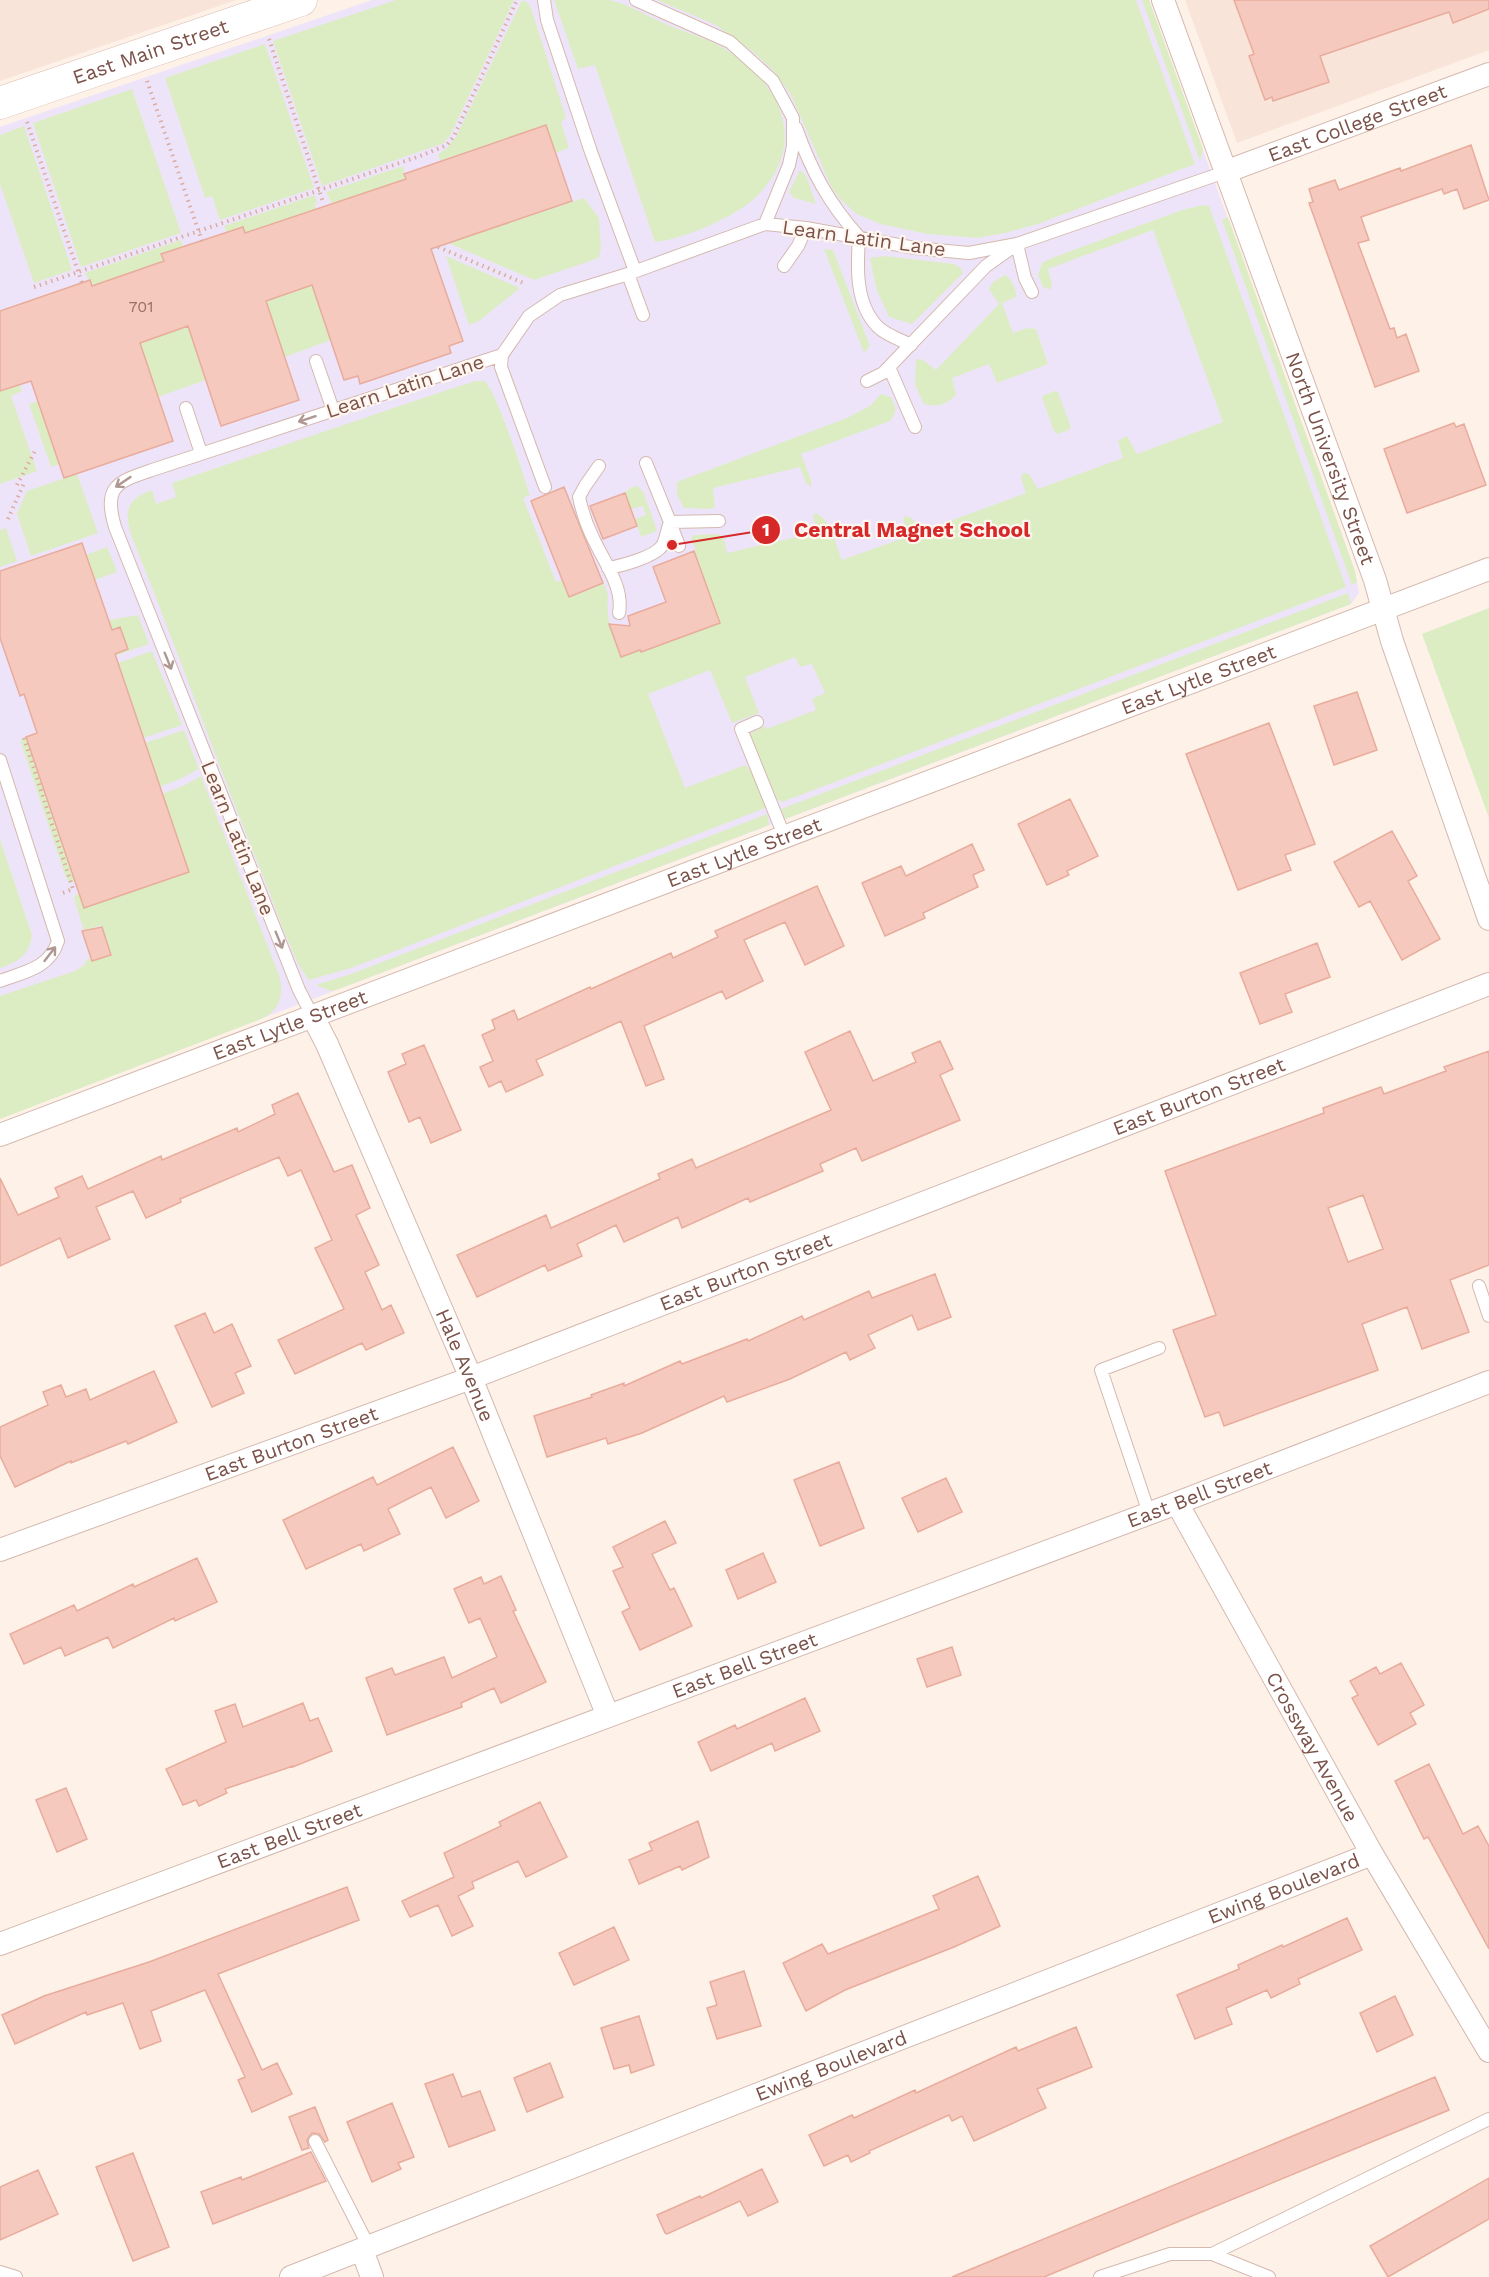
<svg xmlns="http://www.w3.org/2000/svg" width="1489" height="2277" font-family="'Work Sans',sans-serif">
<style>
.residential{fill:#f8e4d8}
.education{fill:#eee4fa}
.green{fill:#dcedc4}
.building{fill:#f5c9bd;stroke:#e9ac9c;stroke-width:1.5;fill-rule:evenodd}
.lines{fill:none;stroke-linecap:round;stroke-linejoin:round}
.lane-casing{stroke:#d4b9af;stroke-width:14}
.street-casing{stroke:#d4b9af;stroke-width:24}
.secondary-casing{stroke:#d9b9ae;stroke-width:33}
.path{stroke:#dbac9f;stroke-width:4;stroke-dasharray:1.5 4.5;stroke-linecap:butt}
.lane{stroke:#fff;stroke-width:12}
.street{stroke:#fff;stroke-width:22}
.secondary{stroke:#fff;stroke-width:32}
.oneway{stroke:#af9792}
.labels{text-anchor:middle;dominant-baseline:central;stroke-width:4.5;stroke-linejoin:round;paint-order:stroke}
.number-label{font-size:16px;fill:#997066}
.street-label{font-size:20px;fill:#7a5249;stroke:#fff6ef}
.leader{fill:none;stroke:#d62828;stroke-width:2}
.callout-dot{fill:#d62828;stroke:#fff6ef;stroke-width:2}
.mark-label{font-size:18px;text-anchor:middle;font-weight:bold;fill:#fff}
.callout-label{font-size:21px;text-anchor:middle;font-weight:bold;fill:#d62828;stroke:#fff6ef;stroke-width:4.5;stroke-linejoin:round;paint-order:stroke}
</style>
<rect width="100%" height="100%" fill="#fef1e8"/>
<path class="residential" d="M0 0H236L0 81Z
M1185 0H1489V50L1237 143Z"/>
<path class="education" d="M372 0H1149L1355 571 1359 593 1351 604 0 1118V127Z"/>
<path class="green" d="M396 0H514L451 134 444 143 322 186 273 41Z
M522 0 528 3 532 11 566 118 561 122 569 148 555 153 545 126 440 161 438 154 446 149 456 137Z
M554 0C571 0 591 0 608 0 624 2 648 16 663 23 679 30 697 35 714 43 775 74 814 139 757 196 738 216 682 240 655 242L595 65 578 69Z
M657 0H1136L1195 164 1038 224 1005 233 977 238 928 234 880 224 857 214 841 200 832 188 791 95 774 71 752 51 716 25Z
M1142 0H1149L1203 149 1200 161Z
M265 44 314 188 220 220 212 196 205 198 165 78Z
M132 89 181 233 81 267 33 123Z
M24 126 72 270 34 283 0 184V135Z
M403 166 406 179 332 204 326 192Z
M800 170 806 176 816 204 794 198 789 192Z
M315 195 317 203 315 205 316 209 245 233H227L224 226Z
M584 198 599 218 601 248 599 258 534 280 448 243Z
M1203 205 1209 206 1346 587 782 802 777 799 750 734 765 726 766 729 816 710 812 699 825 693 812 664 800 667 795 657 745 677 759 713 732 723 710 670 648 694 685 788 745 765 753 774 766 806 765 808 351 968 309 980C291 958 275 904 263 876 217 763 177 648 131 535 124 510 127 499 152 490L156 504 176 497 172 483 450 389 476 381H484C496 388 524 477 530 495L523 498 556 582 562 580 570 597 603 583C612 599 606 599 608 613 609 628 616 642 621 656L640 650 642 652 720 623 694 551 696 550 691 539 694 535 718 534 724 539 727 553 818 532 813 517 815 513C831 518 836 546 842 560L909 536 903 519 905 516 912 518 920 532 1026 493 1021 478 1023 473 1029 474 1038 489 1123 458 1118 441 1127 436 1137 454 1223 422 1153 230 1048 269 1052 285 1050 290 1043 287 1038 275 1042 263 1052 258 1182 210Z
M1228 217 1355 571 1357 582 1352 585 1222 220Z
M181 240 183 247 161 254 164 261 92 286 85 273Z
M824 249 833 250 870 346 864 353Z
M446 256 520 288 479 321 469 325Z
M885 256 954 264 961 268 963 273 912 324 889 317 876 288 870 258Z
M1005 275C1012 279 1017 290 1016 297L1002 303 1013 333 1028 328 1036 329 1048 364 997 383 989 364 952 378 956 394C950 404 934 409 923 403L915 384 916 359 923 360 936 370 999 304 989 289 993 282Z
M312 285 331 340 285 357 266 301Z
M188 326 206 380 158 397 140 343Z
M19 384 22 391 11 396 37 471 0 484V391Z
M1055 391 1058 392 1071 427 1069 430 1058 434 1054 431 1042 398V396Z
M881 394 891 397C896 408 898 412 890 421L801 454 811 480V487L806 483 800 467 713 488 715 506 712 509 684 508 677 495V482L847 418 870 406Z
M38 401 59 464 51 467 29 404Z
M77 474 98 533 31 556 17 514 27 491Z
M637 486 643 491 657 531 641 537 635 519 646 515 643 506 631 509 625 493 622 494 632 487Z
M6 528 17 561 0 567V530Z
M107 547 117 572 95 580 86 555Z
M1348 593 1351 604 785 819 781 809Z
M1489 608V818L1422 634Z
M138 615 149 644 115 656V654L128 649 121 628 112 630 109 620Z
M152 651 182 725 143 738 118 663Z
M184 730 199 769 180 779 159 787 145 743Z
M26 737 75 881 69 883 65 875 21 743 22 739Z
M201 776 279 975C284 994 281 1010 261 1019L0 1119V996L75 971 84 965 88 958 92 961 111 955 101 925 84 931 74 898 75 895 79 894 84 908 162 794 183 786Z
M767 814 769 825 339 989 331 991 316 985 351 974Z
M0 839 32 935C29 956 19 961 0 968Z"/>
<path class="building" d="M1234 0H1489V9L1453 23 1449 12 1320 56 1329 82 1273 101 1272 97 1265 100 1249 56 1254 54Z
M546 125 572 201 431 249 463 341 449 346 451 353 360 384 358 376 344 380 312 285 266 301 299 400 221 426 188 326 140 343 173 441 64 478 31 381 0 391V311L90 280 92 286 164 261 161 254 243 227 245 233 406 179 404 174Z
M1471 145 1489 200 1464 209 1457 189 1444 194 1442 189 1361 217 1369 240 1358 243 1390 329 1394 328 1397 338 1406 334 1419 371 1375 387 1309 203 1313 202 1309 189 1335 180 1339 190 1400 168 1401 171Z
M1454 423 1456 427 1464 424 1486 485 1407 513 1384 449Z
M564 487 603 583 569 597 531 501Z
M625 493 637 526 603 539 590 506Z
M82 543 112 630 120 627 128 649 115 654 189 872 84 908 26 737 37 733 24 694 20 696 0 638V571Z
M694 551 720 623 641 652 640 650 621 657 609 624 630 626 628 616 666 602 653 567Z
M1357 692 1377 750 1334 765 1314 706Z
M1269 723 1315 844 1285 855 1291 870 1238 890 1186 754Z
M1070 799 1098 856 1067 871 1069 875 1047 885 1018 824Z
M1392 831 1417 876 1408 881 1440 939 1402 960 1370 901 1359 907 1334 862Z
M972 844 984 870 973 875 978 887 923 913 925 918 885 936 862 883 901 866 906 876Z
M817 886 844 946 805 965 785 922 744 940 763 981 726 999 722 991 644 1026 664 1079 646 1086 621 1021 536 1060 543 1075 506 1092 501 1081 489 1087 480 1067 493 1061 482 1035 495 1029 492 1020 514 1010 518 1020 590 987 591 989 671 953 673 958 718 937 715 931Z
M102 927 111 955 92 961 82 931Z
M1317 943 1330 977 1285 994 1292 1012 1260 1024 1240 973Z
M850 1031 873 1081 916 1062 912 1053 940 1041 953 1069 940 1075 960 1120 862 1161 856 1148 820 1164 823 1171 750 1202 748 1198 682 1228 678 1217 624 1242 616 1225 577 1244 582 1256 548 1271 545 1265 477 1297 457 1255 546 1215 551 1228 660 1179 658 1174 692 1159 696 1168 831 1110 805 1052Z
M424 1045 461 1130 431 1143 420 1117 409 1122 388 1072 406 1064 402 1054Z
M1489 1051V1265L1450 1280 1469 1332 1422 1349 1407 1307 1362 1324 1378 1370 1224 1426 1219 1412 1205 1417 1173 1330 1216 1315 1165 1171 1324 1113 1323 1108 1381 1087 1384 1094 1446 1071 1444 1067ZM1363 1195 1383 1249 1348 1262 1328 1208Z
M298 1093 334 1172 352 1165 370 1208 356 1215 379 1265 365 1272 382 1310 391 1305 404 1333 366 1350 362 1343 295 1374 278 1340 344 1309 315 1248 332 1240 301 1170 288 1176 279 1157 180 1199 181 1202 146 1218 133 1191 96 1207 110 1239 68 1258 60 1238 0 1266V1178L18 1215 59 1197 55 1188 82 1176 88 1189 161 1156 162 1160 237 1128 238 1132 275 1114 272 1105Z
M935 1274 951 1317 918 1330 912 1315 868 1335 875 1348 850 1360 846 1352 790 1379 727 1402 724 1396 642 1433 608 1444 606 1438 547 1457 534 1416 592 1397 591 1395 624 1383V1386L680 1361 682 1364 747 1339 748 1341 802 1316 804 1320 869 1291 872 1298Z
M205 1313 214 1333 232 1324 251 1366 235 1373 244 1393 212 1407 175 1326Z
M154 1371 177 1422 128 1444 126 1441 71 1463V1461L15 1487 0 1456V1427L48 1405 43 1392 61 1385 66 1397 86 1389 90 1400Z
M453 1447 479 1501 446 1518 431 1487 388 1509 400 1534 364 1551 361 1544 306 1569 283 1520 373 1477 377 1485Z
M839 1462 864 1528 820 1546 794 1480Z
M946 1478 962 1512 918 1532 902 1498Z
M665 1521 676 1543 652 1554 670 1590 674 1588 692 1626 640 1650 622 1612 630 1608 613 1571 623 1567 613 1547Z
M763 1553 776 1582 738 1599 726 1570Z
M197 1558 217 1602 175 1621 174 1618 113 1648 108 1637 65 1656 61 1647 24 1664 10 1634 74 1605 77 1611 133 1584 134 1587Z
M501 1576 516 1610 513 1611 546 1682 501 1703 494 1688 461 1703 462 1707 387 1735 366 1678 392 1668 395 1675 444 1657 452 1678 497 1657 480 1618 469 1623 454 1589 481 1577 484 1584Z
M952 1647 961 1675 927 1687 917 1659Z
M1401 1663 1424 1705 1410 1713 1416 1724 1378 1745 1352 1698 1358 1695 1350 1681 1376 1667 1380 1674Z
M805 1698 820 1731 775 1751 772 1743 711 1771 698 1742 735 1725 737 1729Z
M303 1703 310 1721 318 1718 332 1751 293 1767V1766L225 1789 227 1793 199 1806 196 1800 183 1805 166 1769 226 1742 215 1711 235 1704 243 1727Z
M1429 1764 1463 1834 1478 1826 1489 1846V1949L1428 1837 1424 1839 1395 1781Z
M66 1788 87 1839 57 1852 36 1800Z
M540 1802 567 1857 526 1877 518 1861 472 1882 474 1888 458 1896 473 1926 452 1936 438 1905 410 1917 402 1901 454 1877 444 1853 501 1826 499 1822Z
M698 1821 709 1857 682 1870 680 1866 639 1884 629 1860 652 1850 649 1843Z
M978 1876 1000 1926 954 1947 845 1990 806 2011 783 1963 822 1944 828 1954 939 1909 933 1896Z
M347 1887 359 1920 218 1974 262 2070 277 2063 292 2094 252 2112 238 2080 245 2077 205 1990 151 2011 161 2041 140 2049 123 2003 87 2015 86 2012 15 2044 2 2015 44 1996 149 1962Z
M1347 1918 1362 1950 1298 1979 1300 1984 1271 1998 1267 1990 1226 2008 1232 2024 1195 2039 1177 1995 1239 1969 1238 1965 1282 1945 1283 1947Z
M614 1927 629 1960 574 1985 559 1953Z
M744 1971 761 2026 717 2039 707 2008 717 2005 710 1982Z
M1395 1996 1413 2035 1377 2052 1360 2013Z
M639 2016 654 2065 631 2073 629 2065 614 2069 601 2028Z
M1076 2027 1092 2067 1037 2089 1046 2108 974 2141 962 2116 952 2121 949 2115 869 2151 870 2153 851 2162 848 2155 824 2166 809 2135 852 2115 854 2118 915 2090 916 2093 1016 2047 1018 2051Z
M550 2063 563 2097 527 2112 514 2078Z
M453 2074 462 2097 480 2091 495 2130 449 2147 425 2084Z
M1435 2077 1449 2110 1044 2277H952Z
M392 2103 414 2157 398 2163 401 2169 372 2182 347 2122Z
M315 2107 328 2140 325 2142 319 2134 312 2133 307 2140 309 2148 302 2150 289 2117Z
M311 2152 326 2181 213 2224 201 2192 241 2177 242 2180Z
M133 2153 169 2247 133 2261 96 2167Z
M762 2169 778 2202 748 2216 740 2201 667 2234 665 2233 657 2215 700 2196 701 2198Z
M38 2170 58 2214 0 2240V2187Z
M1489 2178V2219L1388 2277 1370 2246Z"/>
<g class="lines">
<g class="lane-casing">
<path id="lane" d="M544 0 547 20 591 152 635 271
M636 0 730 42 773 81 793 118V146L789 165 765 224
M796 128C812 172 828 202 859 237 857 267 855 304 878 327 886 335 901 340 911 345
M784 266 798 246 806 228
M628 274 643 315
M502 355 501 367 545 487
M316 361 333 410
M889 367 915 427
M867 381 883 373 889 367 986 266 1017 244 1025 278 1032 292
M186 408 201 453
M646 463 670 522 719 521
M599 466 585 486 579 497C582 511 587 526 593 538 604 562 624 587 619 613
M670 522 679 546
M608 568C621 566 654 557 662 546 666 540 667 529 670 522
M757 722 741 729 785 838
M0 760 58 941C50 968 24 972 0 981
M313 1017 299 990 115 527C103 486 117 482 152 470L502 355 529 316 560 295 628 274 765 224 806 228 915 248 969 253 1017 244 1225 172
M1479 1286 1489 1316
M1149 1513 1101 1370 1159 1348
M315 2141 369 2247
M1212 2254 1489 2119
M0 2272 16 2277
M1100 2277 1170 2254H1212L1269 2277"/>
</g>
<g class="street-casing">
<g id="street">
<path id="s1" d="M1163 0 1375 580 1392 641 1489 919"/>
<path id="s2" d="M1225 172 1489 74"/>
<path id="s3" d="M313 1017 327 1044 471 1378 608 1716"/>
<path id="s4" d="M0 1135 1489 569"/>
<path id="s5" d="M1177 1503 1372 1854 1489 2051"/>
<path id="s6" d="M0 1550 471 1378 1489 984"/>
<path id="s7" d="M0 1944 1177 1503 1489 1382"/>
<path d="M362 2250 372 2277"/>
<path id="s8" d="M291 2277 1372 1854"/>
</g>
</g>
<g class="secondary-casing">
<g id="secondary">
<path id="s9" d="M0 103 301 0"/>
</g>
</g>
<path class="path" d="M269 39 323 202
M147 81 202 241
M27 122 82 283
M438 247 526 284
M34 287 420 156 447 145 454 136 517 0
M17 485 35 451
M8 519 24 483
M24 738 73 889 60 894"/>
<use href="#lane" class="lane"/>
<use href="#street" class="street"/>
<use href="#secondary" class="secondary"/>
</g>
<defs><path id="oneway-shaft" d="M-6 0H5M1.5-3L5.5 0L1.5 3" fill="none" stroke-width="1.6" stroke-linecap="round" stroke-linejoin="round" transform="scale(1.5)"/></defs>
<g class="oneway">
<use href="#oneway-shaft" transform="translate(307 419) rotate(162)"/>
<use href="#oneway-shaft" transform="translate(123 482) rotate(146)"/>
<use href="#oneway-shaft" transform="translate(168 661) rotate(68)"/>
<use href="#oneway-shaft" transform="translate(279 940) rotate(68)"/>
<use href="#oneway-shaft" transform="translate(50 954) rotate(-52)"/>
</g>
<g class="labels">
<g class="number-label">
<text x="141" y="306">701</text>
</g>
<g class="street-label">
<text stroke="none"><textPath href="#s9" startOffset="159">East Main Street</textPath></text>
<text stroke="none"><textPath href="#s2" startOffset="141">East College Street</textPath></text>
<text transform="translate(864 238) rotate(8)">Learn Latin Lane</text>
<text transform="translate(405 386) rotate(-18)">Learn Latin Lane</text>
<text stroke="none"><textPath href="#s1" startOffset="488">North University Street</textPath></text>
<text stroke="none"><textPath href="#s4" startOffset="1282">East Lytle Street</textPath></text>
<text transform="translate(238 838) rotate(68)">Learn Latin Lane</text>
<text stroke="none"><textPath href="#s4" startOffset="796">East Lytle Street</textPath></text>
<text stroke="none"><textPath href="#s4" startOffset="310">East Lytle Street</textPath></text>
<text stroke="none"><textPath href="#s6" startOffset="1282">East Burton Street</textPath></text>
<text stroke="none"><textPath href="#s6" startOffset="796">East Burton Street</textPath></text>
<text stroke="none"><textPath href="#s3" startOffset="380">Hale Avenue</textPath></text>
<text stroke="none"><textPath href="#s6" startOffset="310">East Burton Street</textPath></text>
<text stroke="none"><textPath href="#s7" startOffset="1281">East Bell Street</textPath></text>
<text stroke="none"><textPath href="#s7" startOffset="795">East Bell Street</textPath></text>
<text stroke="none"><textPath href="#s5" startOffset="279">Crossway Avenue</textPath></text>
<text stroke="none"><textPath href="#s7" startOffset="309">East Bell Street</textPath></text>
<text stroke="none"><textPath href="#s8" startOffset="1066">Ewing Boulevard</textPath></text>
<text stroke="none"><textPath href="#s8" startOffset="580">Ewing Boulevard</textPath></text>
</g>
</g>
<path class="leader" d="M672 545L766 530"/>
<g class="callout-dot">
<circle cx="672" cy="545" r="6"/>
<circle cx="766" cy="530" r="15"/>
</g>
<g class="mark-label">
<text x="766" y="536">1</text>
</g>
<g class="callout-label">
<text x="912" y="537">Central Magnet School</text>
</g>
</svg>
